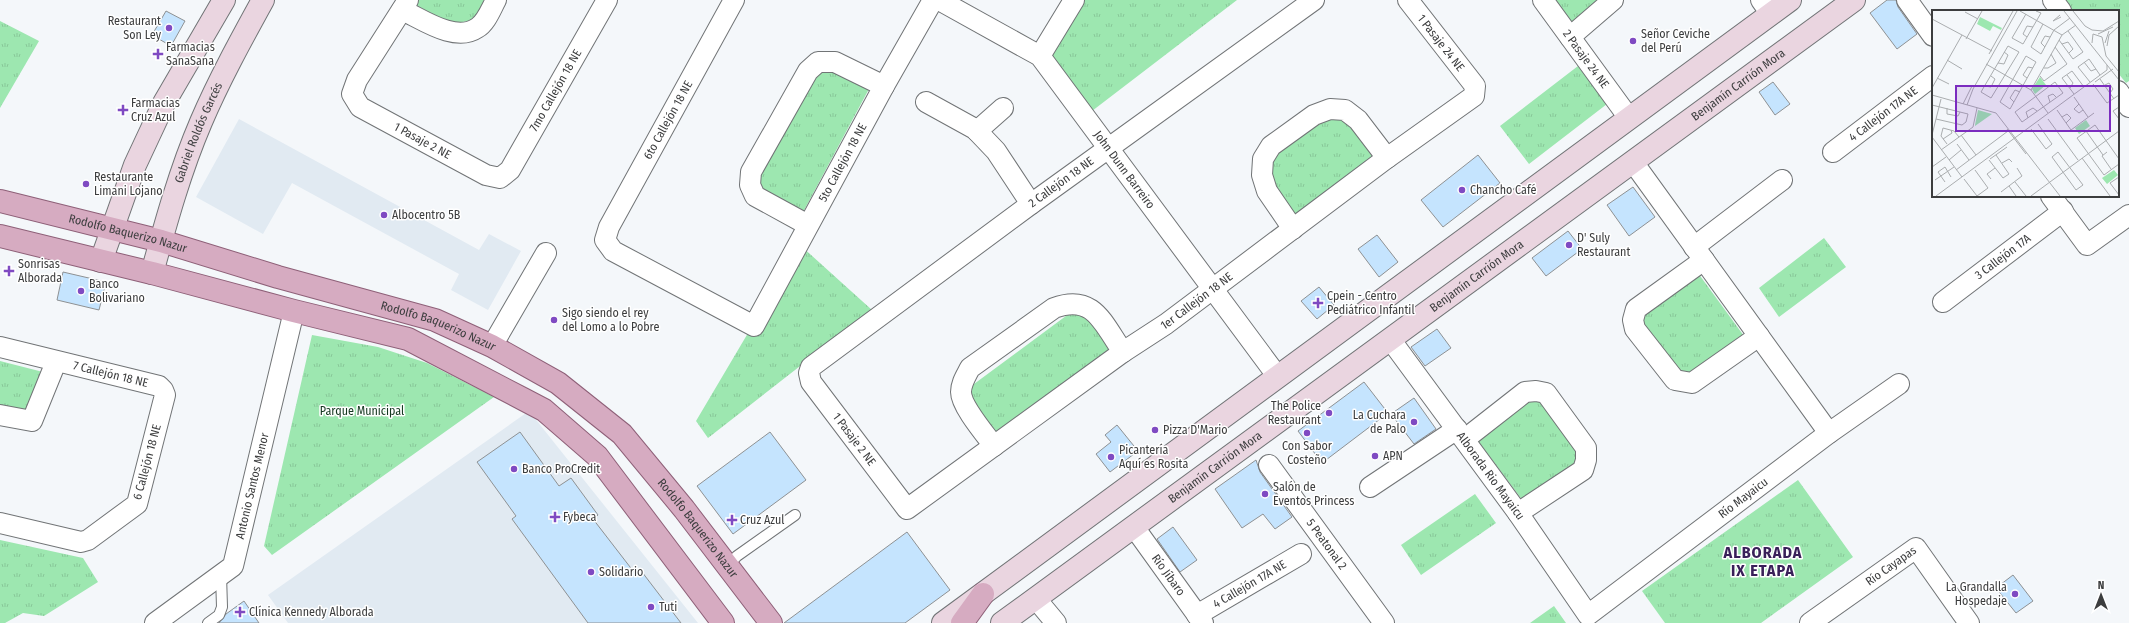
<svg xmlns="http://www.w3.org/2000/svg" width="2129" height="623" font-family="'Fira Sans Condensed',sans-serif">
<style>
.built{fill:#e1eaf2}
.park{fill:url(#park-tufts)}
.building{fill:#c5e4fe;stroke:#8e9193}
.lines{fill:none;stroke-linecap:round;stroke-linejoin:round}
.service-casing{stroke:#717476;stroke-width:12}
.minor-casing{stroke:#717476;stroke-width:22}
.secondary-casing{stroke:#717476;stroke-width:24}
.primary-casing{stroke:#8e6078;stroke-width:24}
.service{stroke:#fff;stroke-width:10}
.minor{stroke:#fff;stroke-width:20}
.secondary{stroke:#ead5e0;stroke-width:22}
.primary{stroke:#d6abc1;stroke-width:22}
.poi-dot{fill:#7f4ac2;stroke:#fff;stroke-width:1.5}
.labels{text-anchor:middle;dominant-baseline:central;stroke-width:3;stroke-linejoin:round;paint-order:stroke}
.poi-label{font-size:12px;fill:#3c3d3e;stroke:#fff;text-anchor:start}
.street-label{font-size:12px;fill:#3c3d3e;stroke:#fff}
.park-label{font-size:12px;fill:#143820;stroke:#fff}
.district-label{font-size:16px;font-weight:bold;letter-spacing:1px;fill:#392059;stroke:#fff}
.inset-road{fill:none;stroke:#aaadaf;stroke-width:1}
.view{fill:#7b2cbf;fill-opacity:0.15;stroke:#7b2cbf;stroke-width:2}
.inset-edge{fill:none;stroke:#3c3d3e;stroke-width:2}
</style>
<defs>
<pattern id="park-tufts" width="24" height="20" patternUnits="userSpaceOnUse"><rect width="24" height="20" fill="#9de7b0"/><path d="M3 7l-1-3M5 7V3M7 7l1-3M15 17l-1-3M17 17v-4M19 17l1-3" fill="none" stroke="#88c798"/></pattern>
</defs>
<rect width="100%" height="100%" fill="#f4f7fa"/>
<path class="built" d="M239 119 479 250 489 234 521 251 488 310 451 290 459 274 292 183 263 234 196 197Z
M529 411 698 623H288L268 595Z"/>
<path class="park" d="M416 0H485L474 20 451 24 414 4Z
M1083 0H1237L1092 111 1050 54Z
M1555 0H1603L1572 24Z
M2064 0H2129V81L2126 83 2118 73V11H2072Z
M0 21 39 41 0 108Z
M1578 66 1607 104 1529 164 1500 126Z
M837 69 870 87 801 216 764 196 757 176 817 71Z
M1331 116 1348 118 1381 156 1294 223 1269 188 1271 154 1321 121Z
M1824 238 1846 267 1779 317 1759 288Z
M800 245 872 310 708 438 696 421Z
M1698 273 1744 336 1691 374 1677 371 1642 327 1644 311Z
M1074 310 1083 313 1117 352 994 439 968 392 974 384Z
M312 335 378 347 427 363 494 397 272 555 264 546Z
M0 361 43 372 30 423 0 415Z
M1526 399H1544L1580 448 1576 467 1523 501 1475 437Z
M1798 480 1853 557 1761 623H1665L1642 591Z
M1475 494 1496 523 1421 575 1401 545Z
M0 540 83 558 98 582 44 616 23 613 5 623H0Z
M1554 606 1566 623H1530Z"/>
<path class="building" d="M1887 0H1896L1898 7 1917 34 1897 49 1870 13Z
M166 11 185 21 171 46 152 35Z
M1773 82 1790 104 1775 115 1759 92Z
M1478 155 1500 183 1443 227 1421 200Z
M1633 187 1655 217 1629 236 1607 205Z
M1568 231 1582 249 1546 276 1532 258Z
M1377 235 1398 262 1379 277 1358 249Z
M63 272 106 282 99 310 57 300Z
M1319 287 1334 305 1317 319 1301 301Z
M1437 329 1451 348 1425 366 1411 347Z
M1364 382 1388 413 1322 463 1298 431Z
M1414 398 1436 429 1414 444 1391 414Z
M1117 425 1138 451 1110 472 1096 454 1111 442 1105 435Z
M520 432 559 486 571 478 598 515 593 519 637 576 642 572 681 623H588L512 519 516 516 477 462Z
M770 432 806 480 733 534 697 486Z
M1256 460 1260 472 1292 517 1275 529 1263 514 1242 528 1215 489Z
M1173 527 1197 560 1180 572 1157 539Z
M907 532 950 590 905 623H784Z
M2013 575 2033 601 2016 613 1996 588Z
M244 601 259 623H219L226 614Z"/>
<g class="lines">
<g class="service-casing">
<path id="service" d="M727 566 737 556 795 515
M208 623 219 615 222 607 221 575"/>
</g>
<g class="minor-casing">
<g id="minor">
<path id="s1" d="M408 0 357 80 352 94 360 107 486 175 500 178 510 170 607 0"/>
<path id="s2" d="M734 0 609 227 605 240 613 251 754 326 884 86 933 0"/>
<path id="s3" d="M939 0 1040 56 1278 377"/>
<path id="s4" d="M1314 0 1031 204 811 367 809 373 811 382 907 509 1123 352 1166 324 1387 158 1474 96 1475 86 1408 0"/>
<path id="s5" d="M1543 0 1629 118"/>
<path d="M1761 0 1771 14"/>
<path d="M1907 0 1933 36"/>
<path d="M2053 0 2061 11"/>
<path d="M402 10C422 19 455 43 477 28 486 23 491 9 496 0"/>
<path d="M1570 37 1613 0"/>
<path d="M1040 56 1074 0"/>
<path d="M2118 91 2129 107"/>
<path d="M926 102 975 129 996 151 1031 204"/>
<path d="M977 131 1003 108"/>
<path id="s6" d="M1833 152 1933 76"/>
<path d="M1633 162 1829 433"/>
<path d="M2051 196 2087 245 2129 215"/>
<path d="M808 225 755 196 750 185 751 172 808 71 818 62H835L884 86"/>
<path d="M1293 229 1267 191 1262 175 1263 159 1271 146 1314 115 1330 109 1345 110 1358 120 1387 158"/>
<path d="M1694 247 1782 180"/>
<path d="M1704 260 1636 309 1633 320 1635 329 1675 380 1692 383 1759 336"/>
<path id="s7" d="M1943 302 2063 211"/>
<path id="s8" d="M1390 339 1518 513 1588 615 1829 433 1899 384"/>
<path d="M492 346 546 253"/>
<path id="s9" d="M0 347 159 386 163 390 165 395 137 504 88 540 81 542 0 523"/>
<path d="M0 415 32 421 56 362"/>
<path d="M1465 439 1525 392 1536 391 1546 393 1586 448V460L1583 470 1518 513"/>
<path d="M994 446C985 434 961 406 961 392 961 383 966 376 970 368L1054 308C1094 293 1103 324 1123 352"/>
<path id="s10" d="M1269 465 1384 623"/>
<path d="M1370 487 1457 429"/>
<path id="s11" d="M1134 527 1203 623"/>
<path d="M1036 599 1056 623"/>
<path id="s12" d="M1197 615 1301 554"/>
<path id="s13" d="M155 623 233 566 294 311"/>
<path id="s14" d="M1810 623 1916 548 1969 623"/>
</g>
</g>
<g class="secondary-casing">
<g id="secondary">
<path d="M101 261 135 165 164 103 224 0"/>
<path id="s15" d="M152 273C166 222 180 171 201 122 219 80 241 40 263 0"/>
<path d="M943 623 1790 0"/>
<path id="s16" d="M1002 623 1854 0"/>
</g>
</g>
<g class="primary-casing">
<g id="primary">
<path id="s17" d="M0 201 161 241 278 277 435 320 492 346 558 383 622 434 684 509 771 623"/>
<path d="M0 236 152 273 294 311 408 339 523 399 544 410 597 456 723 623"/>
<path d="M962 623 983 594"/>
</g>
</g>
<use href="#service" class="service"/>
<use href="#minor" class="minor"/>
<use href="#secondary" class="secondary"/>
<use href="#primary" class="primary"/>
</g>
<g class="poi-dot">
<circle cx="169" cy="28" r="4"/>
<circle cx="1633" cy="41" r="4"/>
<path d="M156 48h4v4h4v4h-4v4h-4v-4h-4v-4h4z"/>
<path d="M121 104h4v4h4v4h-4v4h-4v-4h-4v-4h4z"/>
<circle cx="86" cy="184" r="4"/>
<circle cx="1462" cy="190" r="4"/>
<circle cx="384" cy="215" r="4"/>
<circle cx="1569" cy="245" r="4"/>
<path d="M7 265h4v4h4v4h-4v4h-4v-4h-4v-4h4z"/>
<circle cx="81" cy="291" r="4"/>
<path d="M1316 297h4v4h4v4h-4v4h-4v-4h-4v-4h4z"/>
<circle cx="554" cy="320" r="4"/>
<circle cx="1329" cy="413" r="4"/>
<circle cx="1414" cy="422" r="4"/>
<circle cx="1155" cy="430" r="4"/>
<circle cx="1307" cy="433" r="4"/>
<circle cx="1375" cy="456" r="4"/>
<circle cx="1111" cy="457" r="4"/>
<circle cx="514" cy="469" r="4"/>
<circle cx="1265" cy="494" r="4"/>
<path d="M553 511h4v4h4v4h-4v4h-4v-4h-4v-4h4z"/>
<path d="M730 514h4v4h4v4h-4v4h-4v-4h-4v-4h4z"/>
<circle cx="591" cy="572" r="4"/>
<circle cx="2015" cy="594" r="4"/>
<circle cx="651" cy="607" r="4"/>
<path d="M238 606h4v4h4v4h-4v4h-4v-4h-4v-4h4z"/>
</g>
<g class="labels">
<g class="poi-label">
<text x="161" y="21" text-anchor="end">Restaurant<tspan x="161" dy="14">Son Ley</tspan></text>
<text x="1641" y="34">Señor Ceviche<tspan x="1641" dy="14">del Perú</tspan></text>
<text x="166" y="47">Farmacias<tspan x="166" dy="14">SanaSana</tspan></text>
<text x="131" y="103">Farmacias<tspan x="131" dy="14">Cruz Azul</tspan></text>
<text x="94" y="177">Restaurante<tspan x="94" dy="14">Limani Lojano</tspan></text>
<text x="1470" y="190">Chancho Café</text>
<text x="392" y="215">Albocentro 5B</text>
<text x="1577" y="238">D' Suly<tspan x="1577" dy="14">Restaurant</tspan></text>
<text x="18" y="264">Sonrisas<tspan x="18" dy="14">Alborada</tspan></text>
<text x="89" y="284">Banco<tspan x="89" dy="14">Bolivariano</tspan></text>
<text x="1327" y="296">Cpein - Centro<tspan x="1327" dy="14">Pediátrico Infantil</tspan></text>
<text x="562" y="313">Sigo siendo el rey<tspan x="562" dy="14">del Lomo a lo Pobre</tspan></text>
<text x="1321" y="406" text-anchor="end">The Police<tspan x="1321" dy="14">Restaurant</tspan></text>
<text x="1406" y="415" text-anchor="end">La Cuchara<tspan x="1406" dy="14">de Palo</tspan></text>
<text x="1163" y="430">Pizza D'Mario</text>
<text x="1307" y="446" text-anchor="middle">Con Sabor<tspan x="1307" dy="14">Costeño</tspan></text>
<text x="1119" y="450">Picantería<tspan x="1119" dy="14">Aquí es Rosita</tspan></text>
<text x="1383" y="456">APN</text>
<text x="522" y="469">Banco ProCredit</text>
<text x="1273" y="487">Salón de<tspan x="1273" dy="14">Eventos Princess</tspan></text>
<text x="563" y="517">Fybeca</text>
<text x="740" y="520">Cruz Azul</text>
<text x="599" y="572">Solidario</text>
<text x="2007" y="587" text-anchor="end">La Grandalla<tspan x="2007" dy="14">Hospedaje</tspan></text>
<text x="659" y="607">Tuti</text>
<text x="249" y="612">Clínica Kennedy Alborada</text>
</g>
<g class="street-label">
<text transform="translate(1441 43) rotate(52)">1 Pasaje 24 NE</text>
<text stroke="none"><textPath href="#s5" startOffset="73">2 Pasaje 24 NE</textPath></text>
<text stroke="none"><textPath href="#s16" startOffset="912">Benjamín Carrión Mora</textPath></text>
<text stroke="none"><textPath href="#s1" startOffset="387">7mo Callejón 18 NE</textPath></text>
<text stroke="none"><textPath href="#s6" startOffset="63">4 Callejón 17A NE</textPath></text>
<text transform="translate(668 120) rotate(-61)">6to Callejón 18 NE</text>
<text stroke="none"><textPath href="#s15" startOffset="148">Gabriel Roldós Garcés</textPath></text>
<text stroke="none"><textPath href="#s1" startOffset="196">1 Pasaje 2 NE</textPath></text>
<text stroke="none"><textPath href="#s2" startOffset="632">5to Callejón 18 NE</textPath></text>
<text stroke="none"><textPath href="#s3" startOffset="257">John Dunn Barreiro</textPath></text>
<text transform="translate(1061 182) rotate(-36)">2 Callejón 18 NE</text>
<text stroke="none"><textPath href="#s17" startOffset="132">Rodolfo Baquerizo Nazur</textPath></text>
<text stroke="none"><textPath href="#s7" startOffset="75">3 Callejón 17A</textPath></text>
<text stroke="none"><textPath href="#s16" startOffset="588">Benjamín Carrión Mora</textPath></text>
<text stroke="none"><textPath href="#s4" startOffset="1154">1er Callejón 18 NE</textPath></text>
<text stroke="none"><textPath href="#s17" startOffset="456">Rodolfo Baquerizo Nazur</textPath></text>
<text stroke="none"><textPath href="#s9" startOffset="114">7 Callejón 18 NE</textPath></text>
<text stroke="none"><textPath href="#s4" startOffset="710">1 Pasaje 2 NE</textPath></text>
<text transform="translate(147 462) rotate(-75)">6 Callejón 18 NE</text>
<text stroke="none"><textPath href="#s16" startOffset="264">Benjamín Carrión Mora</textPath></text>
<text stroke="none"><textPath href="#s8" startOffset="170">Alborada Rio Mayaicu</textPath></text>
<text stroke="none"><textPath href="#s13" startOffset="179">Antonio Santos Menor</textPath></text>
<text stroke="none"><textPath href="#s8" startOffset="534">Río Mayaicu</textPath></text>
<text stroke="none"><textPath href="#s17" startOffset="792">Rodolfo Baquerizo Nazur</textPath></text>
<text stroke="none"><textPath href="#s10" startOffset="98">5 Peatonal 2</textPath></text>
<text stroke="none"><textPath href="#s14" startOffset="99">Río Cayapas</textPath></text>
<text stroke="none"><textPath href="#s11" startOffset="59">Río Jíbaro</textPath></text>
<text stroke="none"><textPath href="#s12" startOffset="61">4 Callejón 17A NE</textPath></text>
</g>
<g class="park-label">
<text x="362" y="411">Parque Municipal</text>
</g>
<g class="district-label">
<text x="1763" y="552">ALBORADA<tspan x="1763" dy="18">IX ETAPA</tspan></text>
</g>
</g>
<g transform="translate(1932 10)">
<rect width="187" height="187" fill="#f4f7fa"/>
<path d="M48 7 70 18 69 20 61 16 58 21 45 14ZM108 67 114 75 103 84 100 79ZM46 100 60 104 43 116V115ZM154 110 158 116 147 124 143 118ZM182 160 186 165 175 174 170 168Z" fill="#9de7b0"/>
<path class="inset-road" d="M88 1 130 25M132 1 187 70M141 1 153 16 160 20 171 21 187 11M33 2 46 9M94 4 80 28 91 34 109 3 104 1M128 5 121 11 129 7M0 9 60 41M111 14 99 37 109 44 122 20 138 8M166 24 181 17M95 27 91 24 95 16 101 17M34 29 50 1M127 30 141 49 151 42 136 21M160 33 161 24 170 27 174 46 187 62M173 33 177 21M130 34 136 32 141 39 137 43M76 36 87 42 59 88 49 82ZM175 36 177 25 187 16M113 37 109 33 113 26 118 27M57 44 81 1M94 46 104 52 78 99 68 92ZM15 50 30 59M152 52 159 61 164 59M66 53 72 54 76 45 72 42M54 54 99 80 116 103M112 58H116L124 53 119 44M135 65 141 73 138 78M108 66 112 71 135 54 123 37M5 68 17 74M95 68 91 65 96 57 101 58M168 69 182 89M123 72 131 83 90 112 83 102ZM158 72 146 57 157 49 168 65M163 72 181 59M161 74 175 93 187 85M173 75 177 73 181 79 178 83M53 76 59 77 63 69 59 66M0 78 30 25M99 80 130 25 144 15M142 84 130 68 140 61 152 77M0 85 64 103 128 186M142 87 156 107M82 92 78 88 83 80 88 82M118 92 116 86 121 84 124 87M31 94 40 76M147 94 142 99 147 103 151 100M0 95 36 104 34 112 30 115 4 109M35 95 41 79 85 1M187 97 181 101 187 109M15 98V104L26 106 28 102M125 100 139 120 162 103M130 107 135 104 139 108 134 113M96 108 94 102 101 98 105 101M116 109 146 150M75 119 94 144M99 119 114 139 120 134 106 114M154 121 171 145M0 125 9 89M29 125 44 145M0 127 30 167M11 129 20 123 19 120M15 134 9 126 11 118 22 121 27 127M25 134 37 150M9 140 41 117 45 98M126 142 151 175 144 180 120 147ZM175 142 170 146 179 159M150 148 178 186M58 149 75 137M187 149 163 115 145 128 172 165 187 154M17 150 29 140M57 150 71 168 77 164 64 145M70 153 77 149 80 152M0 157 14 147M24 160 76 121M43 160 56 178 45 186M187 167 178 173 187 185M32 169 45 186M59 169 55 164 63 158M3 170 22 157M13 172 6 162 13 157 19 167M83 172 94 186M77 176 84 186M69 182 90 166 85 158M4 186 175 60V55M99 186 187 121"/>
<path class="view" d="M24 76H178V121H24Z"/>
<rect width="187" height="187" class="inset-edge"/>
</g>
<g transform="translate(2101 595)" stroke="#ffffff" stroke-width="3" paint-order="stroke">
<path d="M0-3L7 15L0 10L-7 15Z" fill="#3c3d3e"/>
<text y="-6" font-size="11" font-weight="bold" text-anchor="middle" fill="#3c3d3e">N</text>
</g>
</svg>
